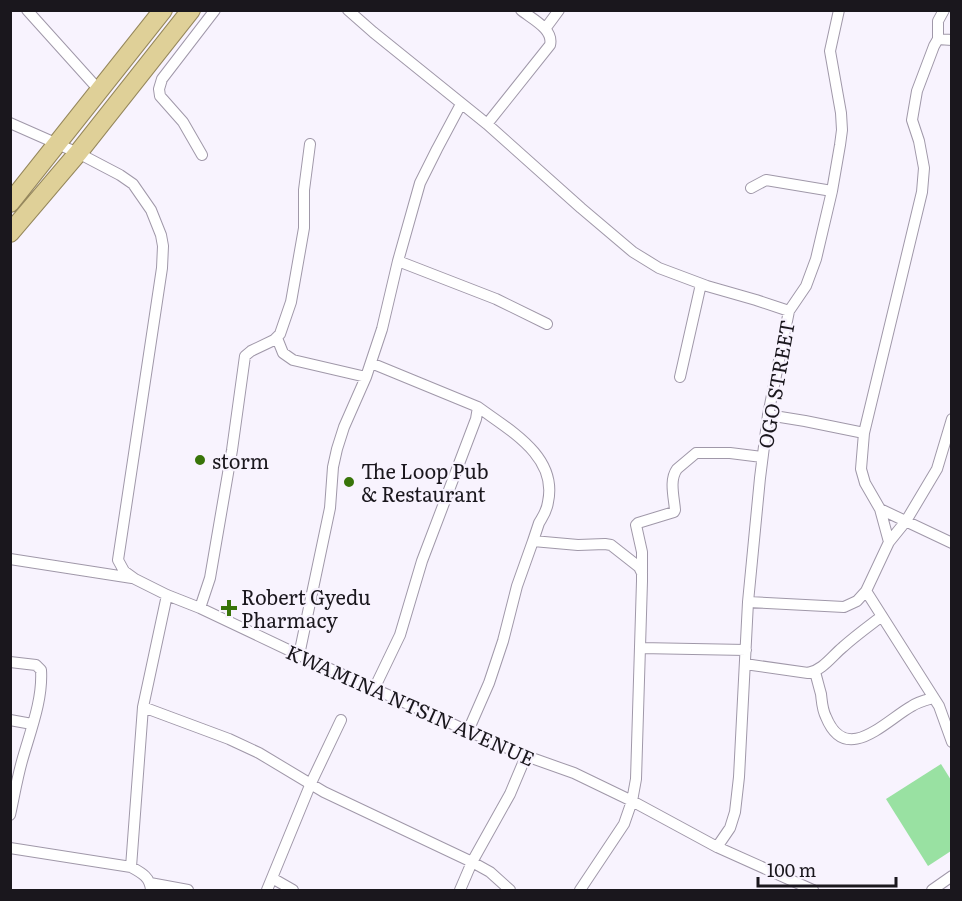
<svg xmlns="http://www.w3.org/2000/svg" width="962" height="901" font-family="Literata,serif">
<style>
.green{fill:#99e1a2}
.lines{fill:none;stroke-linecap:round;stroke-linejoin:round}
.minor-casing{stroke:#a098a9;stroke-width:12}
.trunk-casing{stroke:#95875c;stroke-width:20}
.minor{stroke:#fff;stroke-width:10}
.trunk{stroke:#dfd098;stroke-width:18}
.poi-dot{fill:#387409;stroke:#f8f3fe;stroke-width:2}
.labels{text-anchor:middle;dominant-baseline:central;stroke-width:4.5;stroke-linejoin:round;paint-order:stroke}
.street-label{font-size:20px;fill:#1a171d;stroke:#f8f3fe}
.poi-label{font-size:20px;fill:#1a171d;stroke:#f8f3fe;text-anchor:start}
</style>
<rect width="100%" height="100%" fill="#f8f3fe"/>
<path class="green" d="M941 764 951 780V851L928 866 886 799Z"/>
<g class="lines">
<g class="minor-casing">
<path id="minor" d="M27 10 99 90
M348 10 373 32 487 124 581 208 633 252 659 268 707 286 756 300 789 311 768 415 760 478 748 602 739 777 735 812 730 828 717 847
M545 29 559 10
M938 39V21L944 10
M952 40 938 39 934 46 917 91 912 120 919 141 924 168 922 192 864 433 861 469 865 483 880 509 952 543
M10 123 78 153 120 175 133 184 151 210 161 235 163 246 162 268 118 560 124 571 135 579 167 595 200 608 299 655 468 731 526 756 574 773 632 801 717 847 813 890
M487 124 550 45C554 29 532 19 521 10
M202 155 183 122 160 96 159 89 162 79 215 10
M751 188 766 180 832 191
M398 261 496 299 547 324
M789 311 806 286 816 259 832 191 840 145 842 130 841 113 830 51 839 10
M277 338 283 353 293 360 366 377
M371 363 478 407 476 419 422 561 400 635 374 689
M680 377 701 284
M478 407C509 430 558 456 548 502 547 511 543 516 539 523 537 529 535 535 533 541
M768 415 805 421 864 433
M952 419 937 469 906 521 889 542 866 591 939 706 952 742
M880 509 889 542
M10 559 132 578
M642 572V552L636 525 638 523 674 512 675 510C674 497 669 480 677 469L696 453H730L762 457
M748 602 844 607 857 601 866 591
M200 608 210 578 232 450 245 356 251 351 274 340 280 334 291 302 304 228V190L310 144
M640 648 746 650
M299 655 330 508 333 467 337 449 344 427 366 377 382 329 398 261 420 183 437 149 461 104
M10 662 36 665 41 670C43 700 30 732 22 761 17 779 14 797 10 815
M745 664 808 673C823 670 832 656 843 647 855 636 869 626 882 616
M815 672C817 679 819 687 821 694 822 702 822 709 826 717 846 766 885 721 912 706 918 702 926 700 933 698
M143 707 229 739 259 753 324 792 472 862 490 872 510 890
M10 720 32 724
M468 731 489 683 503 641 517 586 533 541 578 545 605 544 611 545 639 567 642 573V581L636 779 632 801 624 824 580 890
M10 848 131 867
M272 878 293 890
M150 883 188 890
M151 890C150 877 142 873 131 867L143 707 167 595
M267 890 311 783 341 720
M460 890 472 862 510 794 526 756
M932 890 952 876"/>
</g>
<g class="trunk-casing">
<path id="trunk" d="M10 203 163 10
M10 233 78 153 191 10"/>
</g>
<use href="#minor" class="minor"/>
<use href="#trunk" class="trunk"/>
</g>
<g class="poi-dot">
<circle cx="200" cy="460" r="6"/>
<circle cx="349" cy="482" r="6"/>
<path d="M226 599h6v6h6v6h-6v6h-6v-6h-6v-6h6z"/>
</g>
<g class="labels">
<g class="street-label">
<text transform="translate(775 384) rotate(-80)">OGO STREET</text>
<text transform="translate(411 704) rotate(24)">KWAMINA NTSIN AVENUE</text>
</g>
<g class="poi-label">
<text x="212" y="460">storm</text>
<text x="361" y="470">The Loop Pub<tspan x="361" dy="23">&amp; Restaurant</tspan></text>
<text x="241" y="596">Robert Gyedu<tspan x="241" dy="23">Pharmacy</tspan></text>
</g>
</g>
<rect width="962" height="901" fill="none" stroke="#1a171d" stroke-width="24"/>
<path d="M758 877v9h138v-9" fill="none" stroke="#1a171d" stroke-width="3"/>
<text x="767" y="877" font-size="18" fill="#1a171d" stroke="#f8f3fe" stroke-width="4.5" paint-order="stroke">100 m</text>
</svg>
